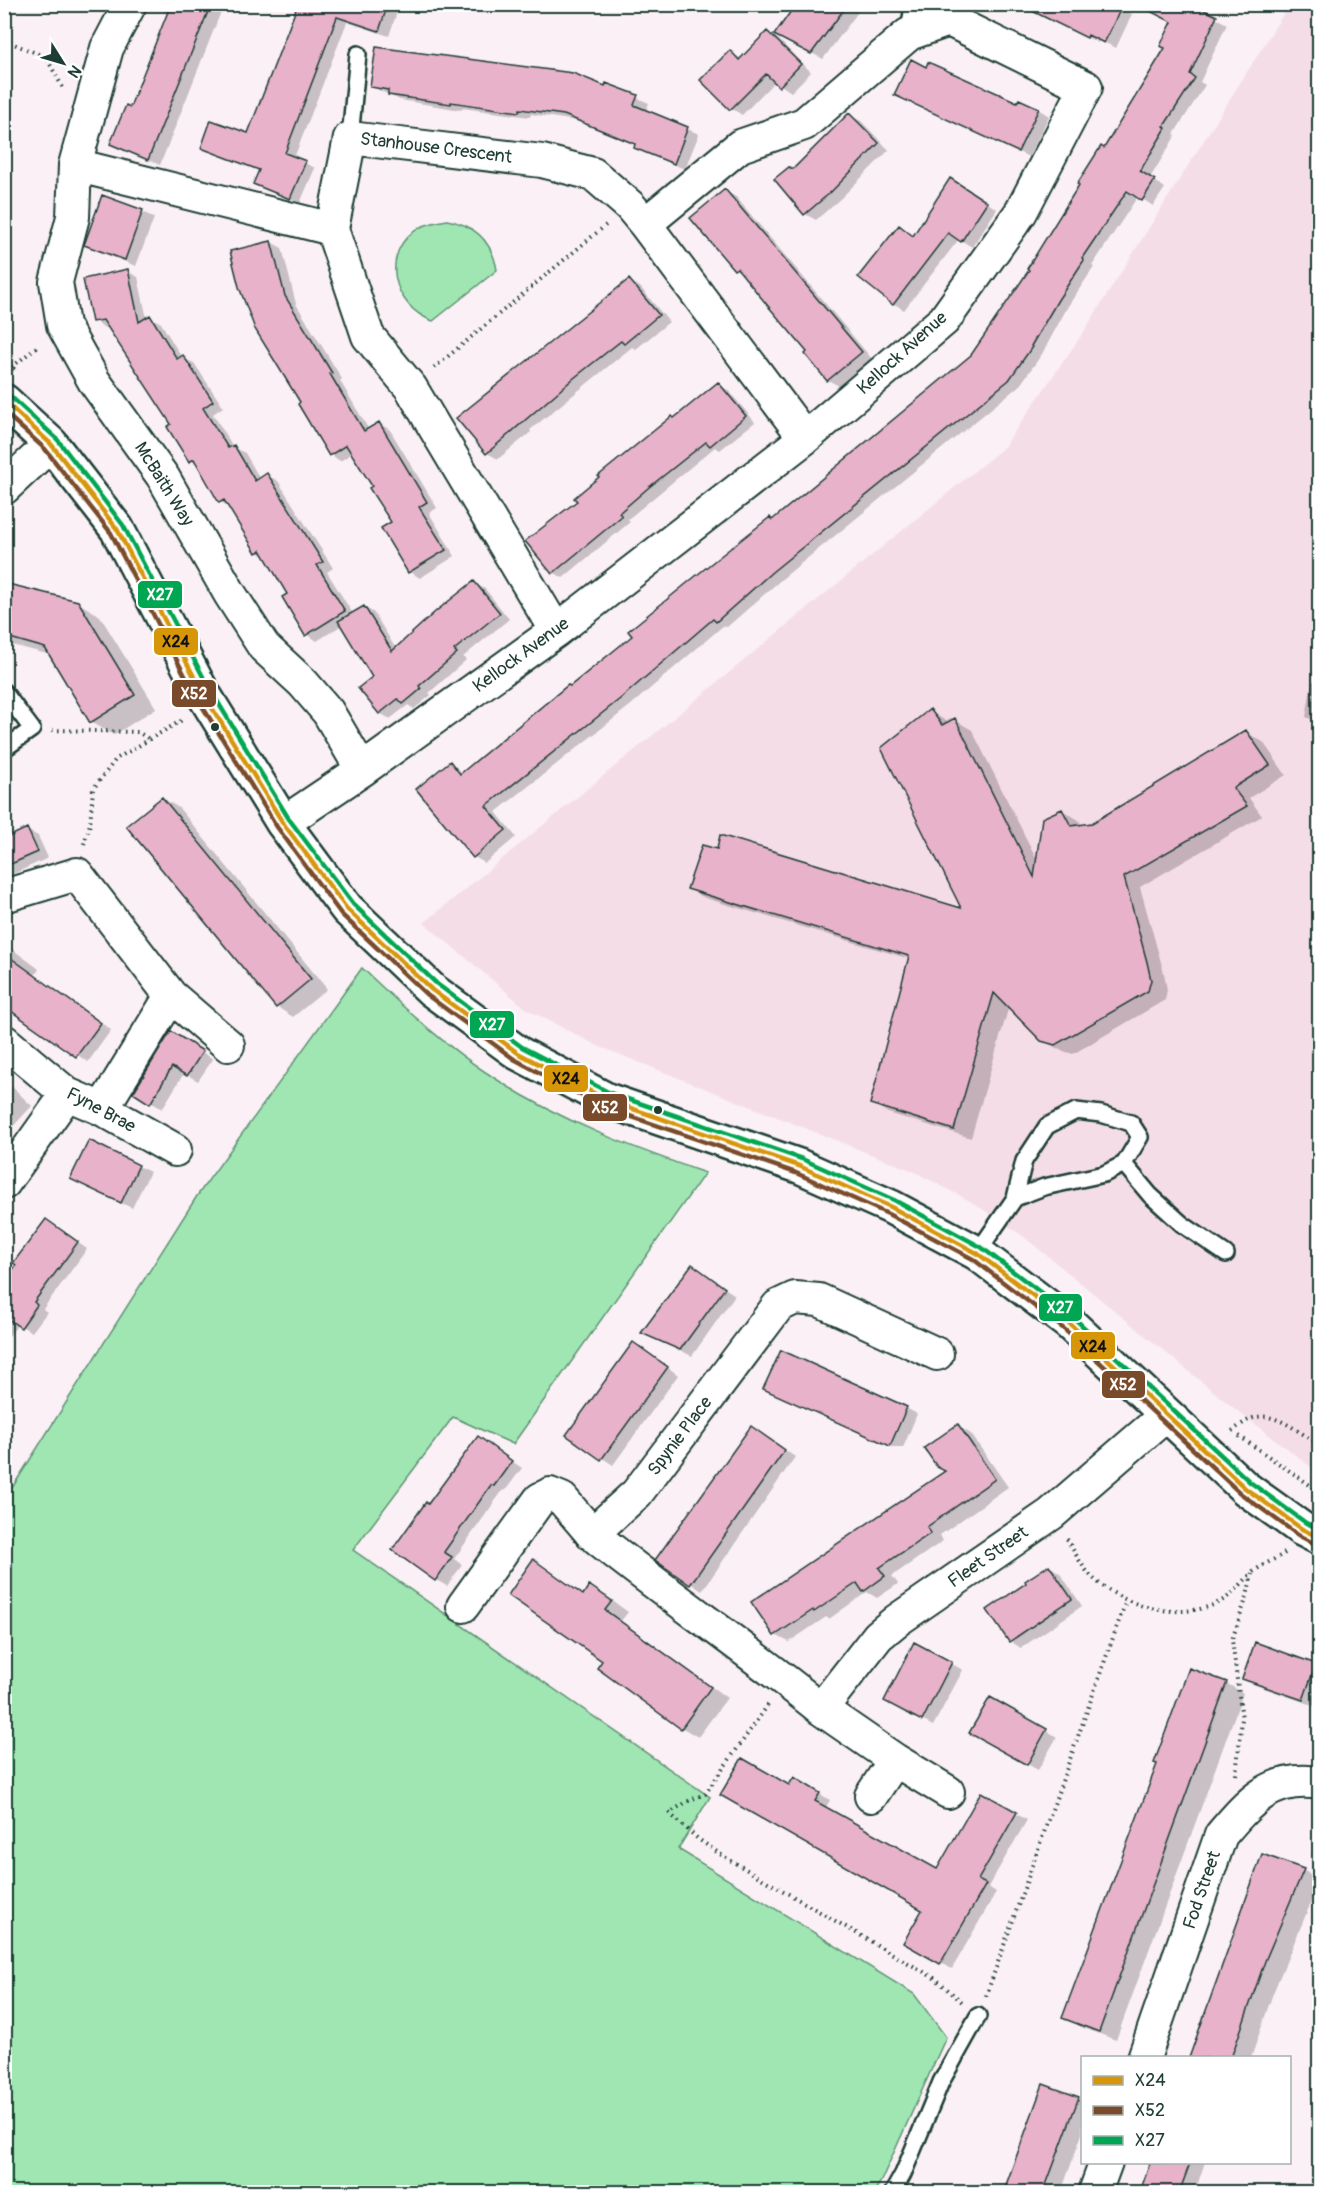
<svg xmlns="http://www.w3.org/2000/svg" width="1324" height="2197" font-family="Pangolin,sans-serif">
<style>
.built{fill:#f5dde8}
.green{fill:#a0e6b3;stroke:#609274;stroke-width:1.5}
.shadow{fill:#0003}
.building{fill:#e8b2cb;stroke:#1f3d34;stroke-width:1.5}
.lines{fill:none;stroke-linecap:round;stroke-linejoin:round}
.service-casing{stroke:#1f3d34;stroke-width:20}
.minor-casing{stroke:#1f3d34;stroke-width:36}
.tertiary-casing{stroke:#1f3d34;stroke-width:38}
.path{stroke:#1f3d34;stroke-width:4;stroke-dasharray:1.5 4.5;stroke-linecap:butt}
.service{stroke:#fff;stroke-width:15}
.minor{stroke:#fff;stroke-width:32}
.tertiary{stroke:#fff;stroke-width:33}
.bus-1-casing{stroke:#fff;stroke-width:9}
.bus-2-casing{stroke:#fff;stroke-width:9}
.bus-3-casing{stroke:#fff;stroke-width:9}
.bus-1{stroke:#d79608;stroke-width:4.5}
.bus-2{stroke:#7a4b2a;stroke-width:4.5}
.bus-3{stroke:#00a651;stroke-width:4.5}
.bus-dot{fill:#1f3d34;stroke:#fff;stroke-width:2}
.labels{text-anchor:middle;dominant-baseline:central;stroke-width:6;stroke-linejoin:round;paint-order:stroke}
.street-label{font-size:18px;fill:#1f3d34;stroke:#fff}
.line-badge{stroke:#fff;stroke-width:2}
.badge-label{font-size:16px;text-anchor:middle;font-weight:bold;fill:#fff}
.pale-badge-label{font-size:16px;text-anchor:middle;font-weight:bold;fill:#111}
</style>
<rect width="100%" height="100%" fill="#faf0f5"/>
<filter id="ink" filterUnits="userSpaceOnUse"><feTurbulence type="fractalNoise" baseFrequency=".0167" numOctaves="2"/><feDisplacementMap in="SourceGraphic" scale="12" xChannelSelector="R" yChannelSelector="G"/><feConvolveMatrix kernelMatrix="1 2 1 2 8 2 1 2 1" color-interpolation-filters="sRGB"/></filter>
<g filter="url(#ink)">
<path class="built" d="M1289 5H1319V1473L1235 1409 1023 1236 970 1201 913 1171 598 1046 528 1010 424 923 1004 447 1083 333Z"/>
<path class="green" d="M447 220C475 225 492 241 497 270L433 321C392 307 379 251 419 228 428 223 437 222 447 220Z
M362 968C404 1008 447 1048 496 1079 560 1121 634 1148 705 1173L513 1444 453 1417 353 1550 710 1797 678 1849 914 1994 946 2037 881 2181 874 2192H5V1499L197 1196Z"/>
<path class="shadow" d="M167 4H224L160 165 111 144 131 109 169 15 164 12Z
M300 4H390L398 9 389 36 347 22 294 158 315 168 300 203 255 183 260 171 203 147 249 135Z
M798 4H864L823 59 785 39Z
M1023 4H1114L1132 14 1116 48 1099 40 1098 43Z
M1189 4 1227 24 1200 82 1205 85 1174 134 1176 135 1150 178 1165 188 1153 206 1138 196 1092 266 1094 267 1068 306 1042 354 1020 385 783 578 727 627 724 625 631 705 496 812 516 837 485 863 474 857 450 763 463 773 571 688 972 356 1031 270 1105 150 1167 48Z
M767 33 775 36 811 72 791 92 775 81 742 115 731 108 730 52 742 59Z
M927 69 1018 104 1038 109 1049 116 1029 157 906 100Z
M607 85 649 103 646 111 699 134 685 169 647 154 636 147V145L576 121 531 114 530 117 462 108 461 110 400 100 372 87 606 88Z
M849 115 861 121 889 150 841 198 816 220 805 214 794 171Z
M962 187 997 209 972 247 959 239 904 310 893 303 899 227 914 237Z
M725 191 736 197 872 359 839 386 828 380 809 353 743 274 735 269 692 218Z
M103 197 143 212 154 218 136 266 97 251 86 245Z
M271 242 282 248 296 304 342 379 340 381 369 430 379 423 390 430 437 508 429 513 455 556 420 578 409 571 393 522 353 453 340 461 330 454 302 403Z
M127 271 138 277 147 319 150 317 161 323 182 358 194 363 223 407 213 414 233 447 245 453 260 479 267 475 278 481 333 568 327 572 353 614 364 607 374 613 396 649 474 583 485 589 509 619 463 657 466 660 429 693 431 695 414 709 408 705 390 719 380 713 360 689 374 677 342 625 317 641 307 634 289 594 267 557 257 552 229 507 221 502 200 466 190 460 173 425 109 327 105 328 94 321Z
M629 281 640 287 669 322 636 349 632 347 530 430 531 432 498 459 487 453Z
M718 384 728 390 755 422 720 450 715 447 628 519 630 522 563 578 553 572 579 501Z
M4 584 77 602 100 616 156 708 114 735 91 722 51 655 4 643Z
M1312 681 1320 682V723L1306 717Z
M930 711 949 723 955 720 972 730 1038 862 1062 810 1079 820 1082 826 1093 825 1246 732 1263 742 1286 775 1249 798 1262 816 1140 887 1164 973 1167 990 1165 1000 1073 1054 1060 1050 1042 1040 1009 1006 971 1138 888 1113 871 1103 910 959 705 898 688 889 964 910Z
M162 798 179 808 327 989 293 1017 277 1007Z
M27 830 38 836 48 858 4 878V840Z
M4 943 39 969 35 975 111 1030 88 1062 33 1025 4 995Z
M171 1033 213 1059 198 1081 184 1073 162 1109 135 1092Z
M4 1079 32 1106 5 1135 4 1134Z
M89 1142 150 1172 132 1208 83 1185Z
M46 1221 87 1249 43 1309 47 1312 32 1332 18 1324 4 1343V1284Z
M692 1266 735 1295 692 1356 654 1338Z
M645 1350 678 1375 613 1465 568 1435Z
M776 1395 906 1408 917 1414 903 1448H894Z
M958 1426 971 1434 1008 1487 940 1535 943 1541 892 1576 898 1584 877 1598 867 1592 829 1619 826 1617 789 1642 775 1635 947 1471Z
M763 1435 795 1457 702 1591 657 1560Z
M478 1438 522 1468 505 1491 503 1490 454 1559 462 1565 447 1586 436 1580 429 1506Z
M534 1561 585 1595 590 1587 607 1597 628 1612 621 1621 727 1698 698 1737 681 1727 604 1661Z
M1049 1566 1060 1573 1082 1606 1021 1648 1010 1641Z
M915 1644 963 1670 933 1726 897 1707Z
M1315 1665 1320 1667V1708L1255 1685 1244 1678Z
M1226 1683 1243 1693 1116 2040 1081 2027 1064 2017Z
M990 1699 1057 1737 1038 1770 971 1733Z
M794 1779 830 1800 825 1809 937 1871 982 1794 1027 1820 988 1887 996 1892 952 1969 905 1943 924 1910 789 1787Z
M1320 1830V1861L1311 1856Z
M1303 1870 1320 1881 1273 1993 1251 2058H1190Z
M1078 2099 1082 2101V2134L1061 2192H1001L1003 2187 1006 2188Z
M1151 2162H1205L1195 2192H1141Z"/>
<path class="building" d="M171 4H211L148 160 110 144 126 105 130 107Z
M298 4H388L379 31 337 17 285 153 306 161 290 199 253 184 259 170 201 148 211 120 248 133Z
M796 4H848L811 54 774 35Z
M1018 4H1123L1104 43 1088 35 1087 38Z
M1136 4H1192L1217 16 1190 74 1195 78 1164 126 1166 128 1140 171 1155 180 1142 201 1127 191 1082 258 1084 260 1058 300 1031 346 1032 347 1009 380 772 572 716 622 713 619 620 699 486 806 506 830 473 858 416 789 450 761 460 774 568 685 570 686 632 636 628 631 713 562 770 517 772 520 971 355 1029 270 1027 269 1079 185 1077 184 1101 146 1104 148 1165 48 1160 46 1172 22Z
M767 31 801 64 779 87 766 74 730 110 700 80 730 50 739 60Z
M376 47 573 73 605 86 606 83 638 95 634 105 688 127 674 164 634 148 635 144 564 115 520 109 519 112 451 102V104L388 95V90L370 87Z
M911 59 926 67 928 62 1017 102 1019 99 1039 108 1018 152 894 95Z
M849 113 879 143 831 192 804 215 774 179 789 167 793 169Z
M950 178 987 202 961 242 948 233 893 305 858 277 899 225 913 236Z
M725 189 862 352 827 381 805 354 807 352 768 306 737 268 734 270 690 218Z
M102 195 143 210 125 260 84 245Z
M271 241 285 296 332 373 330 374 364 431 379 422 427 502 419 507 446 550 408 573 381 528 391 522 369 488 372 486 346 445 329 456 298 404 300 402 255 329 239 287 230 251Z
M128 269 139 322 150 315 177 359 183 355 213 401 203 408 228 448 234 445 255 481 267 473 323 562 317 565 345 611 305 636 282 597 287 594 261 550 256 553 224 500 219 503 194 459 189 462 167 427 171 424 103 320 92 322 83 279Z
M629 279 659 315 624 344 621 341 574 378 486 454 456 418Z
M718 382 746 416 710 446 706 442 648 488 619 513 622 516 552 574 525 541 577 501 574 498 599 477 598 476 672 416 674 418Z
M474 581 500 613 454 650 457 653 419 686 421 689 403 704 398 699 379 714 358 688 372 677 338 621 364 606 392 651 435 612Z
M4 583 78 601 135 695 90 723 45 648 10 638 12 633 4 631Z
M930 709 942 725 955 718 1034 877 1042 818 1062 809 1071 826 1092 823 1246 730 1270 765 1233 788 1247 806 1124 877 1147 962 1151 980 1148 991 1055 1045 1041 1041 994 993 954 1130 870 1104 909 956 687 889 702 845 717 849 720 835 961 908 881 748Z
M162 797 311 979 276 1008 126 826Z
M27 828 38 852 4 867V839Z
M4 953 101 1023 76 1057 4 1006Z
M171 1031 203 1051 187 1076 172 1067 150 1104 133 1093Z
M89 1140 139 1165 121 1203 70 1179Z
M46 1219 78 1242 34 1302 37 1305 21 1328 4 1316V1282L16 1265 13 1263Z
M692 1264 725 1288 680 1350 641 1333Z
M633 1342 668 1367 601 1460 566 1435Z
M781 1350 907 1407 890 1446 763 1389Z
M958 1424 995 1479 927 1527 931 1533 879 1568 885 1576 863 1592 857 1583 814 1612 813 1610 774 1636 751 1602 945 1471 937 1467 924 1448Z
M751 1426 785 1450 690 1585 655 1560Z
M478 1436 512 1461 494 1486 491 1485 444 1552 452 1557 435 1581 392 1550 426 1502 428 1504Z
M533 1559 583 1595 589 1585 612 1601 605 1610 711 1687 681 1729 597 1668 602 1661 508 1595Z
M1049 1565 1072 1599 1009 1642 987 1610 1026 1583 1025 1581Z
M914 1642 952 1662 922 1721 884 1701Z
M1255 1642 1316 1664 1303 1700 1242 1679Z
M1189 1668 1227 1682 1099 2032 1062 2018 1157 1764 1154 1763Z
M990 1697 1047 1729 1027 1765 969 1733Z
M742 1758 789 1785 794 1777 820 1793 815 1801 937 1869 981 1792 1017 1812 978 1880 986 1884 940 1964 903 1943 922 1910 720 1795Z
M1262 1854 1304 1869 1265 1961 1231 2058H1189Z
M1043 2084 1079 2097 1043 2193H1003Z
M1150 2163H1190L1179 2193H1162L1142 2186Z"/>
<g class="lines">
<g class="service-casing">
<path id="service" d="M909 34 913 4
M350 138 358 54
M4 692 32 729 4 749
M1124 1164 1150 1195 1182 1224 1226 1254
M977 1253 1015 1198 1024 1161 1047 1126 1076 1111 1101 1114 1131 1123 1140 1137 1124 1164 1104 1174 1044 1187 1015 1198
M893 2192 903 2174 941 2082 978 2016"/>
</g>
<g class="minor-casing">
<path id="minor" d="M130 4 107 48 75 165 73 217 56 282 63 325 94 381 163 477 230 594 264 647 303 683 328 712 362 770
M75 165 332 229
M4 488 51 444
M556 631 411 388 368 336 332 229 350 138 542 161 593 174 630 206 645 224 805 438
M283 823 362 770 556 631 805 438 944 320 1021 212 1086 87 949 20 909 34 804 124 740 146 645 224
M4 896 77 874 171 996 228 1045
M4 1041 67 1094 102 1109 175 1150
M102 1109 171 996
M4 1183 67 1094
M592 1534C667 1595 746 1648 821 1709
M463 1606 540 1499 550 1494 562 1499 592 1534 637 1493 778 1306 795 1298 819 1300 937 1354
M948 1792 895 1760 821 1709 878 1636 896 1621 1051 1514 1166 1415
M871 1796 895 1760
M1144 2058 1221 1835C1249 1802 1272 1775 1320 1783
M1095 2192 1106 2162"/>
</g>
<g class="tertiary-casing">
<path id="tertiary" d="M4 401 51 444 117 529 201 690 283 823 347 909 432 990 518 1053 607 1100 799 1166 891 1207 977 1253 1069 1323 1245 1488 1302 1529 1320 1538"/>
</g>
<path class="path" d="M4 40 46 57 63 88
M4 361 17 371
M12 367 39 345
M434 368 606 225
M52 730 138 732 149 739
M84 844 90 824 93 789 116 759 184 719
M1232 1431C1238 1427 1245 1421 1253 1418 1274 1411 1297 1431 1314 1441
M1239 1436 1320 1492
M1067 1539C1074 1551 1082 1567 1092 1577 1124 1608 1184 1623 1223 1600 1236 1592 1243 1581 1253 1572 1263 1564 1274 1560 1285 1553
M768 1705 705 1794 690 1800 669 1813 698 1839 723 1856 936 1979 962 2002
M1236 1775 1242 1719 1232 1640 1247 1596 1252 1574
M986 1996 1126 1601"/>
<use href="#service" class="service"/>
<use href="#minor" class="minor"/>
<use href="#tertiary" class="tertiary"/>
<g class="bus-1-casing">
<path id="bus-1" d="M4 401 51 444 117 529 201 690 283 823 347 909 432 990 518 1053 607 1100 799 1166 891 1207 977 1253 1069 1323 1245 1488 1302 1529 1320 1538"/>
</g>
<g class="bus-2-casing">
<path id="bus-2" d="M4 412 45 449 111 533 194 693 277 827 341 914 427 995 514 1059 603 1107 796 1173 888 1214 973 1259 1064 1329 1240 1493 1298 1535 1317 1545"/>
</g>
<g class="bus-3-casing">
<path id="bus-3" d="M9 395 57 439 123 525 208 686 289 819 353 904 437 984 522 1047 610 1093 802 1159 894 1200 981 1247 1074 1318 1250 1482 1306 1523 1320 1529"/>
</g>
<use href="#bus-1" class="bus-1"/>
<use href="#bus-2" class="bus-2"/>
<use href="#bus-3" class="bus-3"/>
</g>
</g>
<g class="bus-dot">
<circle cx="215" cy="727" r="5"/>
<circle cx="658" cy="1110" r="5"/>
</g>
<g class="labels">
<g class="street-label">
<text transform="translate(436 148) rotate(7)">Stanhouse Crescent</text>
<text transform="translate(902 353) rotate(-42)">Kellock Avenue</text>
<text transform="translate(164 484) rotate(58)">McBaith Way</text>
<text transform="translate(521 655) rotate(-36)">Kellock Avenue</text>
<text transform="translate(101 1110) rotate(28)">Fyne Brae</text>
<text transform="translate(680 1436) rotate(-53)">Spynie Place</text>
<text transform="translate(988 1557) rotate(-35)">Fleet Street</text>
<text transform="translate(1202 1890) rotate(-71)">Fod Street</text>
</g>
</g>
<g class="line-badge">
<rect x="137" y="580" width="46" height="29" rx="6" fill="#00a651"/>
<rect x="153" y="627" width="46" height="29" rx="6" fill="#d79608"/>
<rect x="171" y="679" width="46" height="29" rx="6" fill="#7a4b2a"/>
<rect x="469" y="1010" width="46" height="29" rx="6" fill="#00a651"/>
<rect x="543" y="1064" width="46" height="29" rx="6" fill="#d79608"/>
<rect x="582" y="1093" width="46" height="29" rx="6" fill="#7a4b2a"/>
<rect x="1038" y="1293" width="45" height="29" rx="6" fill="#00a651"/>
<rect x="1070" y="1331" width="46" height="29" rx="6" fill="#d79608"/>
<rect x="1101" y="1370" width="45" height="29" rx="6" fill="#7a4b2a"/>
</g>
<g class="badge-label">
<text x="160" y="600">X27</text>
<text x="194" y="699">X52</text>
<text x="492" y="1030">X27</text>
<text x="605" y="1113">X52</text>
<text x="1060" y="1313">X27</text>
<text x="1123" y="1390">X52</text>
</g>
<g class="pale-badge-label">
<text x="176" y="647">X24</text>
<text x="566" y="1084">X24</text>
<text x="1093" y="1352">X24</text>
</g>
<rect width="1324" height="2197" fill="none" stroke="#fff" stroke-width="24"/>
<rect x="12" y="12" width="1300" height="2173" fill="none" stroke="#1f3d34" stroke-width="2" filter="url(#ink)"/>
<rect x="1081" y="2056" width="210" height="108" fill="#ffffff" stroke="#a5b1ae" stroke-width="1.5"/>
<rect x="1093" y="2076" width="30" height="9" fill="#d79608" stroke="#a5b1ae" stroke-width="1.5"/>
<text x="1135" y="2086" font-size="18" fill="#1f3d34">X24</text>
<rect x="1093" y="2106" width="30" height="9" fill="#7a4b2a" stroke="#a5b1ae" stroke-width="1.5"/>
<text x="1135" y="2116" font-size="18" fill="#1f3d34">X52</text>
<rect x="1093" y="2136" width="30" height="9" fill="#00a651" stroke="#a5b1ae" stroke-width="1.5"/>
<text x="1135" y="2146" font-size="18" fill="#1f3d34">X27</text>
<g transform="translate(63 63) rotate(127)" stroke="#ffffff" stroke-width="4.5" paint-order="stroke">
<path d="M0-4.5L10 22L0 15L-10 22Z" fill="#1f3d34"/>
<text y="-9" font-size="16" font-weight="bold" text-anchor="middle" fill="#1f3d34">N</text>
</g>
</svg>
